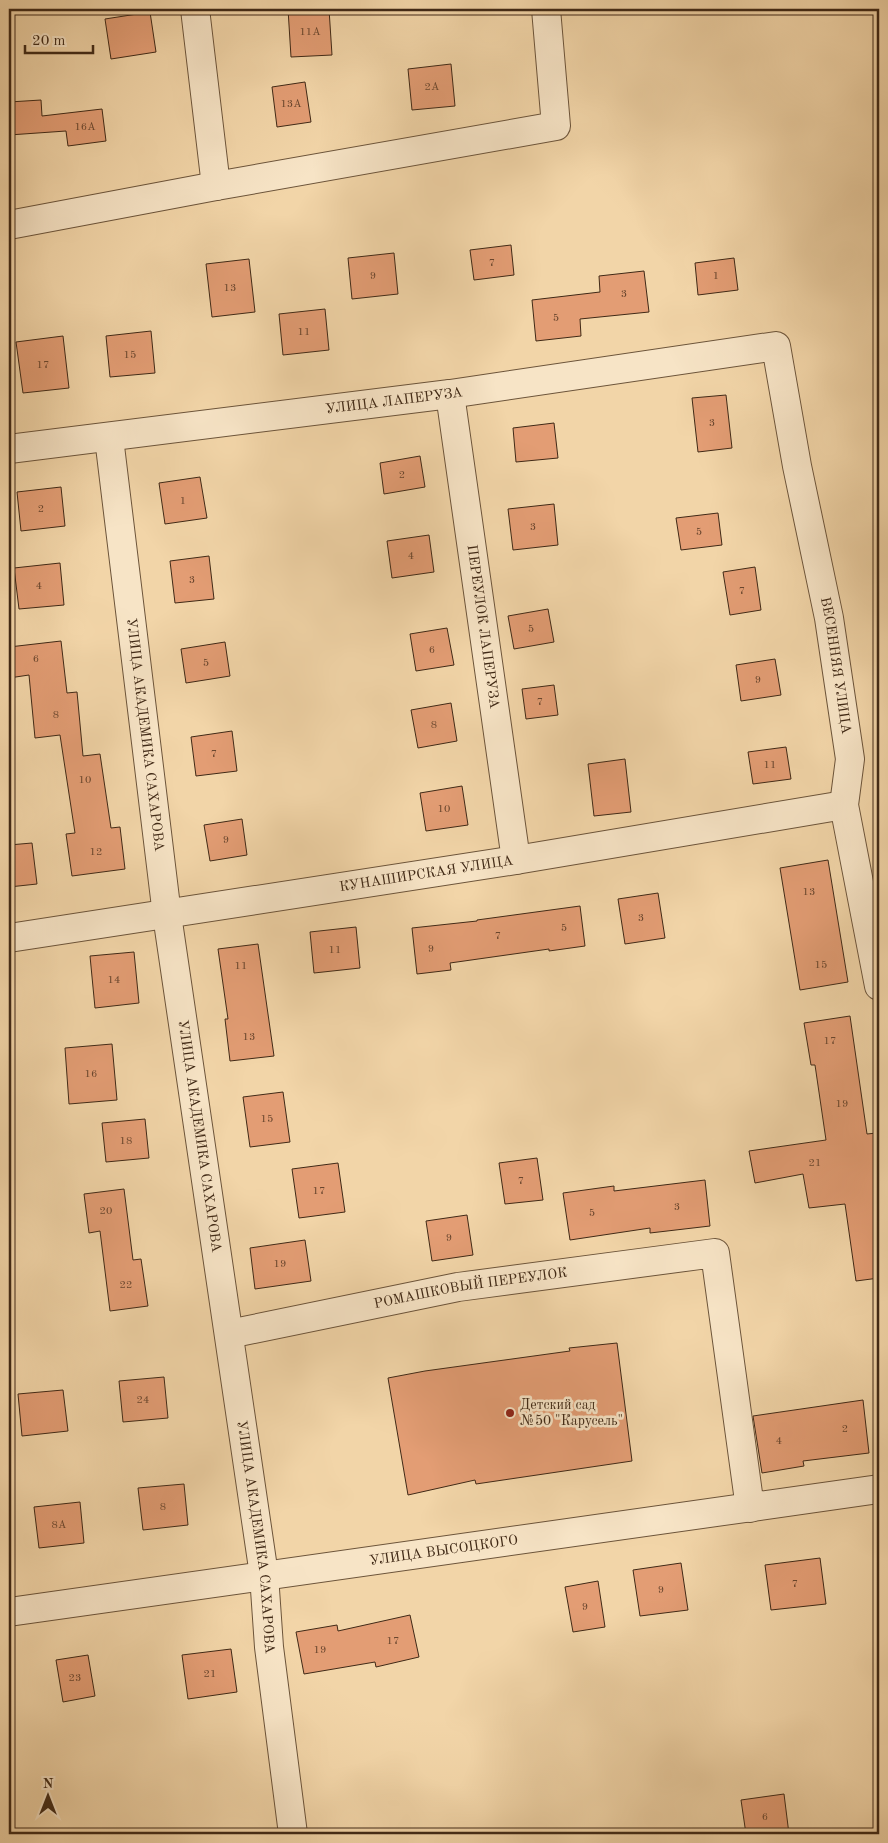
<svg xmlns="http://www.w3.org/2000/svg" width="888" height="1843" font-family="'Old Standard TT',serif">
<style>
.building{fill:#e39d74;stroke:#402916}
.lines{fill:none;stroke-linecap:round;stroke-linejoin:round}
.minor-casing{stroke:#6c543a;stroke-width:30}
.minor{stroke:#f7e4c6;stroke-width:28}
.poi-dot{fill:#8f2418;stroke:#f7e4c6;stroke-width:2}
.labels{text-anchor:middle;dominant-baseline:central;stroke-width:5;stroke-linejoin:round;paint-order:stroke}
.number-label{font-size:11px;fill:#69462e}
.street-label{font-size:14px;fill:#402916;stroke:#f7e4c6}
.poi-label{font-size:14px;fill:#402916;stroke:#f7e4c6;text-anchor:start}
</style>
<rect width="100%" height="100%" fill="#f2d5a8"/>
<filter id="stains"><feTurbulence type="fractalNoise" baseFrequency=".004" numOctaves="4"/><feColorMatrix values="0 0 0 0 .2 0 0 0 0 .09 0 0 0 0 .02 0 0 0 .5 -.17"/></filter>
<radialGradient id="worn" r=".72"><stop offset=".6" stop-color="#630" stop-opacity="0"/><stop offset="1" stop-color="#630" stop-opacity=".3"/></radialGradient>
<path class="building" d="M288 9H329L332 55 291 57Z
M150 12 156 52 111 59 105 19Z
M451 64 455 106 412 110 408 69Z
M305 82 311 122 277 127 272 87Z
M41 100 42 116 102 109 106 141 68 146 66 131 9 135V102Z
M511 245 514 275 474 280 470 250Z
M394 253 398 294 352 299 348 258Z
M734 258 738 290 698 295 695 263Z
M249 259 255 312 212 317 206 264Z
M644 271 649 312 580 319 581 336 536 341 532 300 600 292 599 276Z
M325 309 329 350 283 355 279 314Z
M151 331 155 373 110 377 106 336Z
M63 336 69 388 23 393 16 342Z
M726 395 732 448 698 452 692 398Z
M554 423 558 458 516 462 513 428Z
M420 456 425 487 384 494 380 463Z
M200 477 207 518 165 524 159 483Z
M61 487 65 526 21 531 17 492Z
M554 504 558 545 513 550 508 509Z
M718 513 722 545 681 550 676 518Z
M429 535 434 572 392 578 387 541Z
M209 556 214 599 175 603 170 561Z
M60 563 64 605 19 609 14 568Z
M755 567 761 610 730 615 723 572Z
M548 609 554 642 514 649 508 616Z
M447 628 454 665 416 671 410 634Z
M61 641 67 693 77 692 83 756 100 754 111 828 120 827 125 869 72 876 66 834 75 833 60 735 35 738 29 675 9 678V647Z
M225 642 230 676 186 683 181 649Z
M775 659 781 695 741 701 736 665Z
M554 685 558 715 526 719 522 689Z
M451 703 457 741 418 748 411 710Z
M232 731 237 771 196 776 191 737Z
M786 747 791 779 753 784 748 752Z
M625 759 631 812 594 816 588 764Z
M462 786 468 825 426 831 420 793Z
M242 819 247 855 210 861 204 825Z
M32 843 37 884 9 887V845Z
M828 860 848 982 800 990 780 868Z
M658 893 665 938 625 944 618 899Z
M580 906 585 946 549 951V949L450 963 451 970 417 974 412 928 477 921V920Z
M356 927 360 968 314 973 310 932Z
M258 944 274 1056 230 1061 225 1019H228L218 949Z
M134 952 139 1003 95 1008 90 956Z
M850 1016 867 1134 877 1133 879 1147V1278L856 1281 845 1204 809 1208 803 1174 755 1183 749 1151 826 1140 815 1065H811L804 1023Z
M112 1044 117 1100 69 1104 65 1048Z
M283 1092 290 1142 250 1147 243 1097Z
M145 1119 149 1158 106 1162 102 1123Z
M537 1158 543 1200 505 1204 499 1163Z
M338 1163 345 1212 299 1218 292 1169Z
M705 1180 710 1226 650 1233V1228L570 1240 563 1193 614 1186V1191Z
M124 1189 133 1260 141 1259 148 1306 110 1311 100 1231 89 1233 84 1194Z
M467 1215 473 1255 432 1261 426 1221Z
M305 1240 311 1281 255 1289 250 1248Z
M617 1343 632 1461 476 1484 475 1480 408 1495 388 1378 425 1371 570 1351 569 1348Z
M164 1377 168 1418 123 1422 119 1381Z
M63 1390 68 1431 22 1436 18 1394Z
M863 1400 869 1453 803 1461 804 1466 762 1473 753 1416Z
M184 1484 188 1525 143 1530 138 1488Z
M80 1502 84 1543 39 1548 34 1507Z
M820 1558 826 1604 771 1610 765 1565Z
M681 1563 688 1610 640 1616 633 1570Z
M598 1581 605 1627 573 1632 565 1587Z
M410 1615 419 1657 376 1667 375 1662 304 1674 296 1632 337 1625 338 1631Z
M231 1649 237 1692 188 1699 182 1655Z
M88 1655 95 1696 63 1702 56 1660Z
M784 1794 789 1834H746L741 1800Z"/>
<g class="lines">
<g class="minor-casing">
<g id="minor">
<path d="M195 9 216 186"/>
<path d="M9 225 216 186 556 126 546 9"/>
<path id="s1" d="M450 394 516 860"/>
<path id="s2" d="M109 438 167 915 264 1575 269 1647 293 1834"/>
<path id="s3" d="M9 449 450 394 776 346 797 466 829 618 850 759 844 805 879 986"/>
<path id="s4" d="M9 938 516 860 844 805"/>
<path id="s5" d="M229 1334 458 1287 715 1253 750 1508"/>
<path id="s6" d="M9 1612 879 1489"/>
</g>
</g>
<use href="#minor" class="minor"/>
</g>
<circle class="poi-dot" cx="510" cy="1413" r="5"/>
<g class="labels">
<g class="number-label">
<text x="310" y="32">11А</text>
<text x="432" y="87">2А</text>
<text x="291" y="104">13А</text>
<text x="85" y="127">16А</text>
<text x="492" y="263">7</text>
<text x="373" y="276">9</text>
<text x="716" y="276">1</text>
<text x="230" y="288">13</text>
<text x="624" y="294">3</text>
<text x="556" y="318">5</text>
<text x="304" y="332">11</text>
<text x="130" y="355">15</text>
<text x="43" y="365">17</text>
<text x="712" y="423">3</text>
<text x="402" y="475">2</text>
<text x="183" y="501">1</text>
<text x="41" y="509">2</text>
<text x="533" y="527">3</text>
<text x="699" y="532">5</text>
<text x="411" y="556">4</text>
<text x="192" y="580">3</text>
<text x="39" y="586">4</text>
<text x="742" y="591">7</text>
<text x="531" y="629">5</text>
<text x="432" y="650">6</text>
<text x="36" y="659">6</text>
<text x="206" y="663">5</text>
<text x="758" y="680">9</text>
<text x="540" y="702">7</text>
<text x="56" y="715">8</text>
<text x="434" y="725">8</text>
<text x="214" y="754">7</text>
<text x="770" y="765">11</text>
<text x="85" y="780">10</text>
<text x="444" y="809">10</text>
<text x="226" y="840">9</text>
<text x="96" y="852">12</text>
<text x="809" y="892">13</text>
<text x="641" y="918">3</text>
<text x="564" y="928">5</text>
<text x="498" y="936">7</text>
<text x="431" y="949">9</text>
<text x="335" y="950">11</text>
<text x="821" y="965">15</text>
<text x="241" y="966">11</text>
<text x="114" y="980">14</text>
<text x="249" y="1037">13</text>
<text x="830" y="1041">17</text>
<text x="91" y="1074">16</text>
<text x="842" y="1104">19</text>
<text x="267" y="1119">15</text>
<text x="126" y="1141">18</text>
<text x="815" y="1163">21</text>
<text x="521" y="1181">7</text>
<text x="319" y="1191">17</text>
<text x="677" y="1207">3</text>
<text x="106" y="1211">20</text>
<text x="592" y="1213">5</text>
<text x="449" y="1238">9</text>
<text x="280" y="1264">19</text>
<text x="126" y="1285">22</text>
<text x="143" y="1400">24</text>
<text x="845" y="1429">2</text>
<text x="779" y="1441">4</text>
<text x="163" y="1507">8</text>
<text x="59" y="1525">8А</text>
<text x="795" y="1584">7</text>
<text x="661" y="1590">9</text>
<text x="585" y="1607">9</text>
<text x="393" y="1641">17</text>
<text x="320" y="1650">19</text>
<text x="210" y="1674">21</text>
<text x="75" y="1678">23</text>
<text x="765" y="1817">6</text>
</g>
<g class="street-label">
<text stroke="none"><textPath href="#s3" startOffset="388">УЛИЦА ЛАПЕРУЗА</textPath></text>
<text stroke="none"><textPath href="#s1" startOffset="235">ПЕРЕУЛОК ЛАПЕРУЗА</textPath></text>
<text stroke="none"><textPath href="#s3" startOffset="1099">ВЕСЕННЯЯ УЛИЦА</textPath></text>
<text stroke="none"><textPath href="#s2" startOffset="299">УЛИЦА АКАДЕМИКА САХАРОВА</textPath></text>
<text stroke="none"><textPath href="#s4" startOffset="422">КУНАШИРСКАЯ УЛИЦА</textPath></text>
<text stroke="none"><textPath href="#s2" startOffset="704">УЛИЦА АКАДЕМИКА САХАРОВА</textPath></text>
<text stroke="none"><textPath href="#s5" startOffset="246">РОМАШКОВЫЙ ПЕРЕУЛОК</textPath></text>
<text stroke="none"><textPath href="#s2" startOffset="1109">УЛИЦА АКАДЕМИКА САХАРОВА</textPath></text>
<text stroke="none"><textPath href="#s6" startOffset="439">УЛИЦА ВЫСОЦКОГО</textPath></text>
</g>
<g class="poi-label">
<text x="520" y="1405">Детский сад<tspan x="520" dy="16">№50 "Карусель"</tspan></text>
</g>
</g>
<rect width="888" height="1843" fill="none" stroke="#f2d5a8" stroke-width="30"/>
<rect x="10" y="10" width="868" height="1823" fill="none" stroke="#402916" stroke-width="2.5"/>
<rect x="15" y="15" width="858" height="1813" fill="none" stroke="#402916"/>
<g transform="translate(48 1796)" stroke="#f7e4c6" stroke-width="4" paint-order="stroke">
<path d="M0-4L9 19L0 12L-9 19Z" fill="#402916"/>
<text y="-8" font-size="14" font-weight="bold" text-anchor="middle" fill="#402916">N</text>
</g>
<path d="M25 45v8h68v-8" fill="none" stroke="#402916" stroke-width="2.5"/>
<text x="32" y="45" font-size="15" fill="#402916" stroke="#f7e4c6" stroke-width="4" paint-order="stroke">20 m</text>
<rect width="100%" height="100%" filter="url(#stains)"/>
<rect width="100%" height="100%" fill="url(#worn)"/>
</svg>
